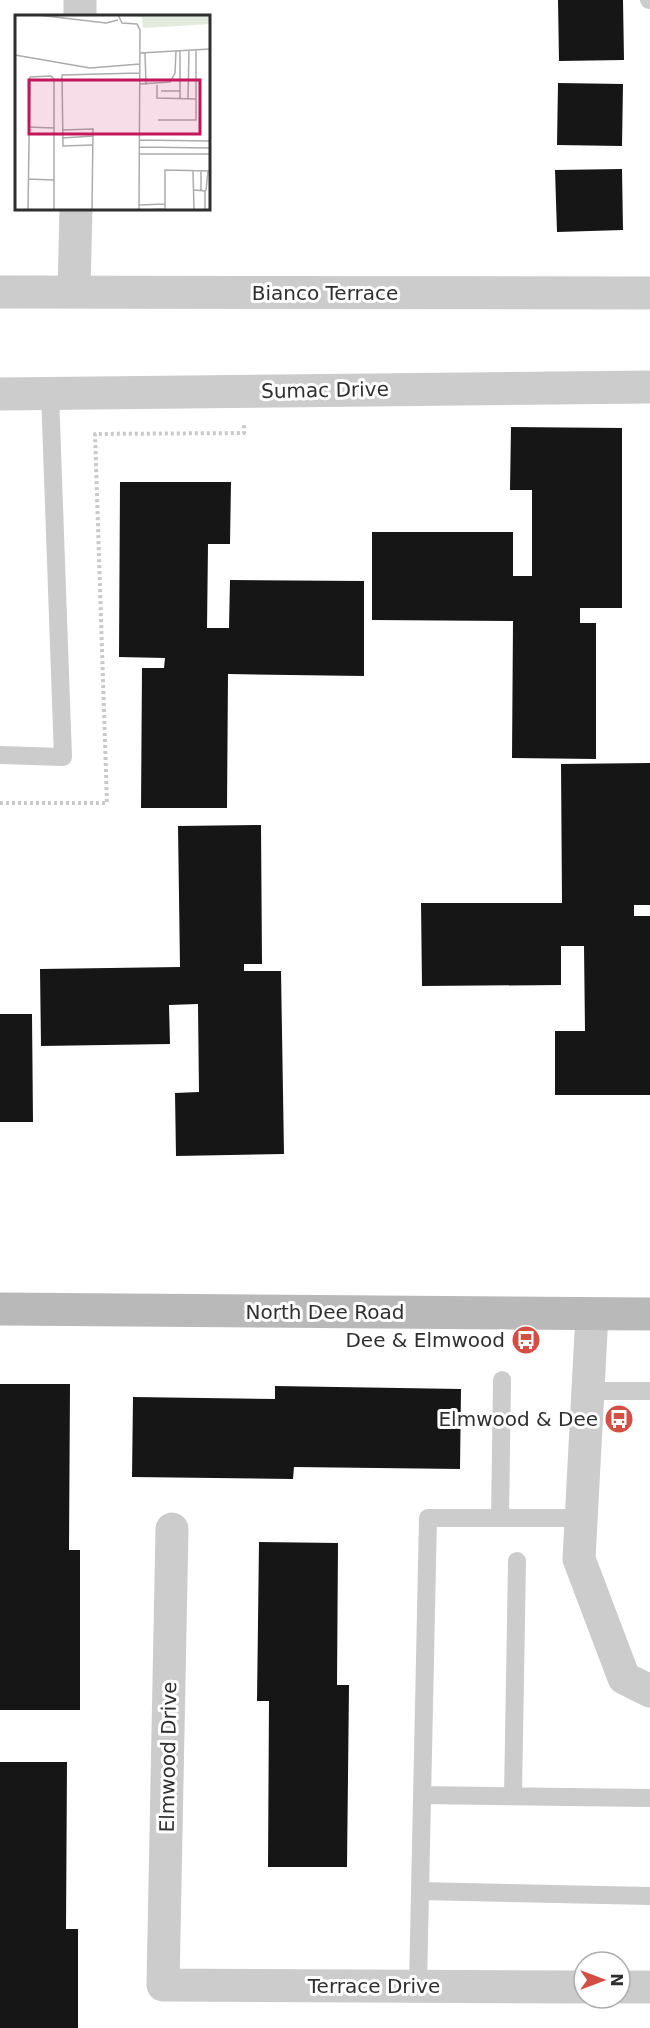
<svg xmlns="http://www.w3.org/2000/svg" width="650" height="2028" font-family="'DejaVu Sans',sans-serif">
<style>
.building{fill:#161616}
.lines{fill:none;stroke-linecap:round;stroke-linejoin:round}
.path{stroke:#c9c9c9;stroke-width:4;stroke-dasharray:3 3;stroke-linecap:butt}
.lane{stroke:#ccc;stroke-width:18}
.street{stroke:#ccc;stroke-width:33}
.secondary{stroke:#b9b9b9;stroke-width:33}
.labels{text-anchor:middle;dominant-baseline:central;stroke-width:6;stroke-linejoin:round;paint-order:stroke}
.street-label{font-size:20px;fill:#2f2f2f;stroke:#fff}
.poi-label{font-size:20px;fill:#2f2f2f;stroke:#fff;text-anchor:end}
.inset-road{fill:none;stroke:#acacac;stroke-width:1.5}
.view{fill:#c2185b;fill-opacity:0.15;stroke:#c2185b;stroke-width:3}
.inset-edge{fill:none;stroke:#2f2f2f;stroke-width:3}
</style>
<rect width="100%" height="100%" fill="#fff"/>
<path class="building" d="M558 0H623L624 60 559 61Z
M558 83 623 84 622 146 557 145Z
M622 169 623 230 557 232 555 170Z
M511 427 622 428V608H580V623H596V759L512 758 513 621 372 620V532H513V576H532V490H510Z
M120 482H231L230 544H208L207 628H229L230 580 364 581V676L228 674 227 808H141L142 668H164L165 658 119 657Z
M650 763V905H634V916H650V1095H555V1031H585L584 946H561V985L422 986 421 903H562L561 764Z
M261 825 262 964H244V971H281L284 1154 176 1156 175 1093 199 1092 198 1004 169 1005 170 1044 41 1046 40 969 180 967 178 826Z
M0 1014H32L33 1122H0Z
M0 1384H70L69 1550H80V1710H0Z
M275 1386 461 1389 460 1469 294 1467 293 1479 132 1477 133 1397 275 1399Z
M259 1542 338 1543 337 1685H349L347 1867H268L269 1701H257Z
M0 1762H67L66 1929H78V2028H0Z"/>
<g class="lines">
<path class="path" d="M0 803H107L95 434 244 433V423"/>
<path class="lane" d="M649 0H650
M0 755 63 757 50 394
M588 1391H650
M500 1518 502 1380
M422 1795 650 1798
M513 1796 517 1561
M420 1891 650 1896
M418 1986 428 1518H581"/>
<path class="street" d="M80 16V0
M0 292 650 293
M74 292 76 208
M0 394 650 387
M592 1314 579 1559 624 1678 650 1691
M172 1529 163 1985 584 1987
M620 1987H650"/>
<path class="secondary" d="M0 1309 650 1314"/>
</g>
<defs>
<g id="bus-disc" transform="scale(1.5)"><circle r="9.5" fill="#d34e43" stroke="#fff"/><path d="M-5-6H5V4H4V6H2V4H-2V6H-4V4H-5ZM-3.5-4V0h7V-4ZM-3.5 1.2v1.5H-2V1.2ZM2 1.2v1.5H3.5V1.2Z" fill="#fff"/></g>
</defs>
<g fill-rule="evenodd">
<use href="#bus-disc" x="526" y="1340"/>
<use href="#bus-disc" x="619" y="1419"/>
</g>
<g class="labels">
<g class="street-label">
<text x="325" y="293">Bianco Terrace</text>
<text transform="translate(325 390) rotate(-1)">Sumac Drive</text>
<text x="325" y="1312">North Dee Road</text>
<text transform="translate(168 1757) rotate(-89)">Elmwood Drive</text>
<text x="374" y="1986">Terrace Drive</text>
</g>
<g class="poi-label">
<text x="505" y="1340">Dee &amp; Elmwood</text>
<text x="598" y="1419">Elmwood &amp; Dee</text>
</g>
</g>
<g transform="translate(15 15)">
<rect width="195" height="195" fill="#fff"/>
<path d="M195 0V9L128 13 127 2 106 1Z" fill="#e3eade"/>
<path class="inset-road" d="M23 0 91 8 103 5M103 0 107 8 122 9 125 15 124 195M125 38 195 34M130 38 131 70M0 40 75 53 125 49M125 69 155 67 160 58 161 36M142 70V83L181 84M146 76H165M165 84V36M173 84 174 35M143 105H181V35M13 112 39 113M47 115 78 114 77 195M47 123 78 121M124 125 195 126M77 130 48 131 47 60 125 58M124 132 195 133M124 139H195M178 156 179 195M13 164 39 165M179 175 190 176V195M186 176V156M191 176 193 156M124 190 150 189M13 195 15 62 36 61 39 64V195M130 195 150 194M150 195V155L195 156"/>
<path class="view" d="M14 65H185V119H14Z"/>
<rect width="195" height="195" class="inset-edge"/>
</g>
<g transform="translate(602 1980) rotate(90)"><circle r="28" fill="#ffffff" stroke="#acacac" stroke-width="1.5"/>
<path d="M0-4.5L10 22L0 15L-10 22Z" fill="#d34e43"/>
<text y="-9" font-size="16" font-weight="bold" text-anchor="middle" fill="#2f2f2f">N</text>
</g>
</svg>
